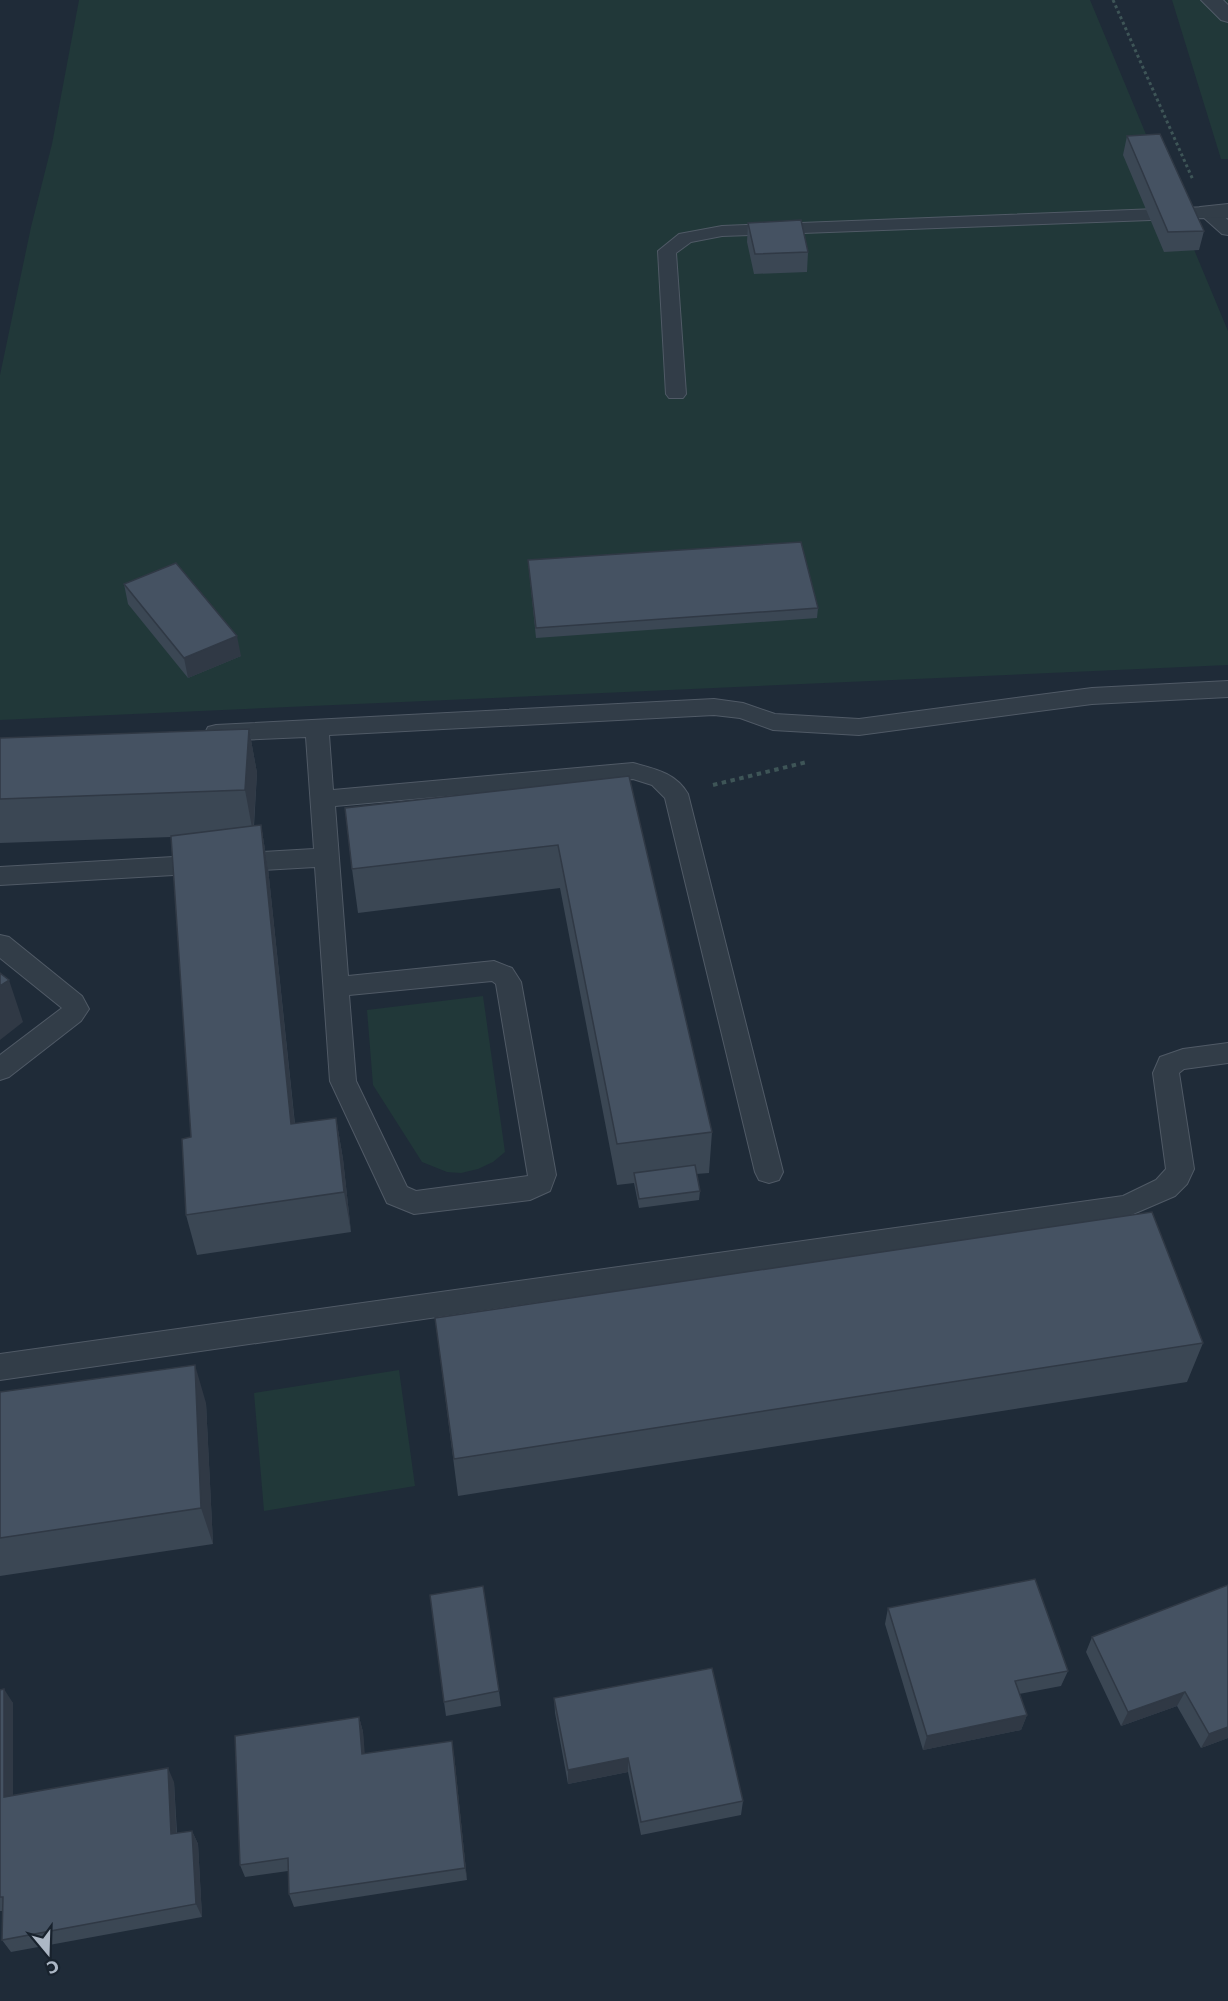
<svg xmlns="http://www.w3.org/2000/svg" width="1228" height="2001" font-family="'DejaVu Sans',sans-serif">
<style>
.green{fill:#213839}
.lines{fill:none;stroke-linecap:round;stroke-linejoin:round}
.service-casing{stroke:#505a66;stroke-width:2}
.minor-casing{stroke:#505a66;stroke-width:2}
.path-far1{stroke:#3e5557;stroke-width:3;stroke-dasharray:3 3;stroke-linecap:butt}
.path{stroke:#3e5557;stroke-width:4;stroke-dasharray:4.5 4.5;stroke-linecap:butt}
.service{fill:#323d48;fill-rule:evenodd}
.minor{fill:#323d48;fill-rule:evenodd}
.wall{fill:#3b4754}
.shaded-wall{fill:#303945}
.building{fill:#455262;stroke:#303945;stroke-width:1.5}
</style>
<rect width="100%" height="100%" fill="#1f2b38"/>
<path class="green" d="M79 0H1090L1228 331V665L0 720V375L31 227 52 144Z
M1172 0H1228V159H1221Z
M483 996 505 1152 493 1162 478 1169 461 1173 447 1172 422 1162 373 1085 367 1010Z
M399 1370 415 1486 264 1511 254 1393Z"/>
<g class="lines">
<g class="service-casing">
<path id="service" d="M1208 207 1214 208 1228 220V235L1222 234 1204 218 722 236 691 242 676 253 686 394 683 398H669L666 394 658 251 679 234 722 226Z
M1228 681V697L1092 704 859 735 773 730 740 718 714 715 329 735 333 790 633 763C655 769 676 773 688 794L783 1172 779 1180 769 1183 759 1180 755 1172 665 798 652 785 633 779 335 806 348 976 494 961 512 968 521 982 556 1175 550 1191 530 1200 414 1214 387 1203 330 1081 315 867 0 885V867L314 849 306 737 216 741 208 739 205 733 208 727 216 725 714 699 743 703 775 714 859 719 1092 688ZM492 981 496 984 528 1176 416 1191 407 1187 356 1081 349 995Z
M0 935 9 937 82 996 89 1009 81 1021 9 1077 0 1080V1055L62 1008 0 958Z
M1228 1043V1063L1184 1069 1179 1073 1194 1169 1187 1184 1175 1196 1124 1218 0 1380V1354L1123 1196 1156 1180 1166 1169 1153 1073 1160 1057 1183 1049Z"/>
</g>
<g class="minor-casing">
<path id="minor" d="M1201 0H1223L1228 5V22L1221 20Z
M1228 204V218L1200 217 1196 212 1200 207Z"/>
</g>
<path class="path-far1" d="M1113 0 1193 180"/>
<path class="path" d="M713 785 807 762"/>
<use href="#service" class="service"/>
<use href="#minor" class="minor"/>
</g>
<path class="wall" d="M1127 136 1204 231 1199 250 1164 252 1123 155Z
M748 223 808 252 807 272 754 274 747 242Z
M528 560 818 608 817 618 536 638Z
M124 584 241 656 188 678 128 604Z
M249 729 257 773 254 826 261 825 268 868 295 1124 336 1118 343 1159 351 1232 197 1255 186 1215 191 1137 171 837 0 843V738Z
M629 776 712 1132 709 1173 696 1174 700 1191 699 1200 639 1208 634 1183 617 1185 560 888 358 913 352 869Z
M435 1318 1203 1343 1187 1382 458 1496Z
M0 1392 206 1403 213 1544 0 1576Z
M1228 1585V1738L1201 1748 1177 1706 1121 1726 1086 1652 1092 1637Z
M888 1608 1068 1671 1061 1686 1019 1694 1027 1715 1021 1730 923 1750 885 1624Z
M0 1690 13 1703V1795L174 1782 177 1833 192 1831 198 1844 202 1917 11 1952 2 1940V1911H0Z
M499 1691 501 1706 446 1716 444 1702Z
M554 1698 743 1801 741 1815 641 1835 628 1772 568 1784 555 1713Z
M359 1717 363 1732 364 1753 454 1755 467 1880 294 1907 289 1894 288 1871 245 1877 240 1865Z"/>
<path class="shaded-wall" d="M237 636 241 656 188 678 184 658Z
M249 729 257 773 253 833 245 790Z
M261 825 268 868 299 1165 291 1124Z
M9 980 23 1022 0 1040V986Z
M336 1118 343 1159 351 1232 344 1192Z
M195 1365 206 1403 213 1544 201 1508Z
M4 1689 13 1703V1810L4 1797Z
M1185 1692 1177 1706 1121 1726 1128 1712Z
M1027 1715 1021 1730 923 1750 927 1736Z
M359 1717 363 1732 366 1768 362 1754Z
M1228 1727V1738L1201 1748 1209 1734Z
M452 1741 454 1755 467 1880 465 1868Z
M628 1758V1772L568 1784V1770Z
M168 1768 174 1782 177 1847 171 1834Z
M192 1831 198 1844 202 1917 196 1904Z"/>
<path class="building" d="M1160 134 1204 231 1168 232 1127 136Z
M801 220 808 252 755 254 748 223Z
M801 542 818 608 536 628 528 560Z
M176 563 237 636 184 658 124 584Z
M249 729 245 790 0 799V738Z
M629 776 712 1132 617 1144 558 845 352 869 345 808Z
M261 825 291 1124 336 1118 344 1192 186 1215 182 1139 191 1137 171 836Z
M0 973 9 980 0 986Z
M695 1165 700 1191 639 1199 634 1173Z
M1152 1212 1203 1343 454 1459 435 1318Z
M195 1365 201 1508 0 1538V1392Z
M1035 1579 1068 1671 1015 1681 1027 1715 927 1736 888 1608Z
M1228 1585V1727L1209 1734 1185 1692 1128 1712 1092 1637Z
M483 1586 499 1691 444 1702 430 1595Z
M712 1668 743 1801 641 1822 628 1758 568 1770 554 1698Z
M4 1689V1797L168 1768 171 1834 192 1831 196 1904 2 1940 3 1897H0V1690Z
M359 1717 362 1754 452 1741 465 1868 289 1894 288 1858 240 1865 235 1736Z"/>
<g transform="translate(48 1953) rotate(161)" stroke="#18222d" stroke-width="4.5" paint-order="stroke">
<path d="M0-4.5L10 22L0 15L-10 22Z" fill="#acb7c5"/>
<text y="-9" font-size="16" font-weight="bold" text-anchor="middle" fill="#acb7c5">С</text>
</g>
</svg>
